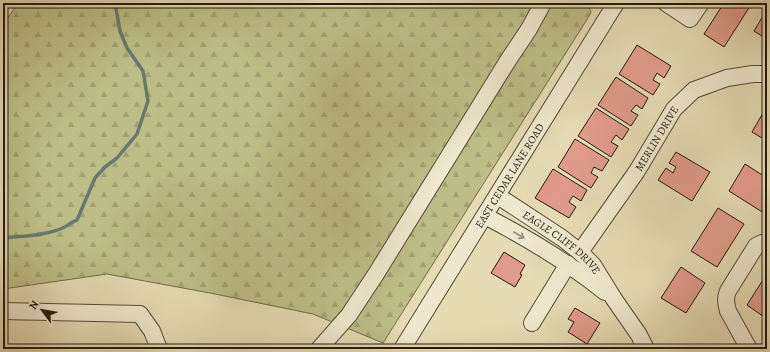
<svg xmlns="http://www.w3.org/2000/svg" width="770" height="352" font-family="Alegreya,serif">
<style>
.forest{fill:url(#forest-firs);stroke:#706c4b}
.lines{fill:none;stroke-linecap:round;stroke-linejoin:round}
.stream{stroke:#687a6f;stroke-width:3.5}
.building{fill:#e09b8a;stroke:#24190f}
.minor-casing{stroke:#544a38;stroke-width:18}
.minor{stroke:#efe8ce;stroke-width:16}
.oneway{stroke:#948b78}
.labels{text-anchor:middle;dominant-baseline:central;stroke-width:3.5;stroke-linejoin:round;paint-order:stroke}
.street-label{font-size:11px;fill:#24190f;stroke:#efe8ce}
</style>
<defs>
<pattern id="forest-firs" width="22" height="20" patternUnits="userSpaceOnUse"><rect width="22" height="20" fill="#bdbe87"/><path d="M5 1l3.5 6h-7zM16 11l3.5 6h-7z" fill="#a2a373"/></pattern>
</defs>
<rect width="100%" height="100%" fill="#e6dbb3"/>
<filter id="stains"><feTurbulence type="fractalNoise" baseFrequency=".005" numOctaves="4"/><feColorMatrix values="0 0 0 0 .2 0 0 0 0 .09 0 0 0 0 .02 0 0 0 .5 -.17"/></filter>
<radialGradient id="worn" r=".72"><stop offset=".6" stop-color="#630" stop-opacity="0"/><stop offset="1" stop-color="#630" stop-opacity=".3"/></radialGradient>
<path class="forest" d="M18 3H588L591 13 383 343 313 314 210 293 107 274 3 289V25Z"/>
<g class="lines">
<path class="stream" d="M3 238C21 236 43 236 60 229 65 228 71 222 77 220L95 178 105 167 117 158 137 134 148 101 143 71 127 48 120 31 115 3"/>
</g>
<path class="building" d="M724 3H752L724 47 704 34Z
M767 9V34L765 38 754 31Z
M637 45 671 66 664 78 657 73 653 80 660 84 653 95 619 74Z
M616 77 648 98 642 109 636 105 631 111 638 115 631 126 598 105Z
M767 106V141L752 132Z
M596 108 629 129 622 140 616 135 611 142 618 146 611 157 578 136Z
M575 139 609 160 602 171 594 167 591 173 598 177 591 188 558 167Z
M676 152 710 172 692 201 658 180 666 168 673 173 676 167 669 163Z
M745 164 767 178V215L729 191Z
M553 169 587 190 581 201 573 196 569 202 576 207 569 218 535 198Z
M718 208 744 224 717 267 691 251Z
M504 252 525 265 520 274 522 275 515 287 491 273Z
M681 267 705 283 686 313 661 298Z
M766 275 767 276V319L747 305Z
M575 308 600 323 587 344 568 332 574 322 568 319Z"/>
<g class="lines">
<g class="minor-casing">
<g id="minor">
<path d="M666 3 690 19 701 3"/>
<path id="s1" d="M498 196 562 238 580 252 593 265 614 299 639 335 646 349"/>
<path d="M485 216C527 238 568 262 605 292"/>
<path id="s2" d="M580 252 637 171 674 109 694 90 727 78 753 74H767"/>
<path d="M3 311 140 314 152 331 159 349"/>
<path d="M532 323 568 264"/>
<path d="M319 349 349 315 376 274 507 62 529 29 543 3"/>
<path id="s3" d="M402 349 616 3"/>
<path d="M749 349 728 311C726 303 725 298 728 291L756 246 762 243 767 245"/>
</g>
</g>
<use href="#minor" class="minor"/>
</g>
<defs><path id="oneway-shaft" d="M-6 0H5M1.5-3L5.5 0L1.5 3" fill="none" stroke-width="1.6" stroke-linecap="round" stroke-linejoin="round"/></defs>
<use class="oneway" href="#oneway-shaft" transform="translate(519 235) rotate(30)"/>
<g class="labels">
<g class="street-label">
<text stroke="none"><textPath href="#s2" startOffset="137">MERLIN DRIVE</textPath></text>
<text stroke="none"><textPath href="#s3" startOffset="204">EAST CEDAR LANE ROAD</textPath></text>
<text stroke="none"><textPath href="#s1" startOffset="79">EAGLE CLIFF DRIVE</textPath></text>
</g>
</g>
<rect width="770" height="352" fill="none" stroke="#e6dbb3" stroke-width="16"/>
<rect x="4" y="4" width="762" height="344" fill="none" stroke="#24190f" stroke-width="2"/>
<rect x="8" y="8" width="754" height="336" fill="none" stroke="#24190f"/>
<g transform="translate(42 310) rotate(302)" stroke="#efe8ce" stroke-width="3" paint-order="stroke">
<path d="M0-3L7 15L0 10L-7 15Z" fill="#24190f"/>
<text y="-6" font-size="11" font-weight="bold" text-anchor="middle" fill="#24190f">N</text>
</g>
<rect width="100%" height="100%" filter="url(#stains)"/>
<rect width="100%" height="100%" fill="url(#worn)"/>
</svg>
